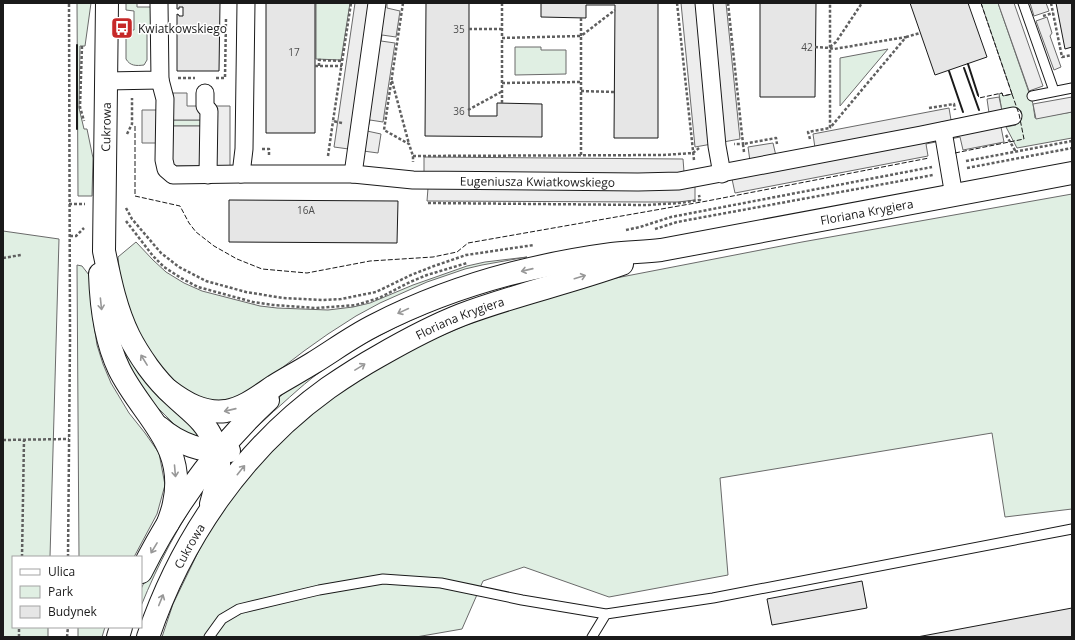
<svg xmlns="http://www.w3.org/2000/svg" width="1075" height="640" font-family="'Open Sans',sans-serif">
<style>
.green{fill:#e0efe3;stroke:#6a6a6a}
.parking{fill:#ededed;stroke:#6a6a6a}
.building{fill:#e6e6e6;stroke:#1a1a1a}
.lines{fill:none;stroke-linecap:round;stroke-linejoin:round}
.lane-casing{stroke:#1a1a1a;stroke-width:11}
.street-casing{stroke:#1a1a1a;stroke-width:19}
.secondary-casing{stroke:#1a1a1a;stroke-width:24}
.path{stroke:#5f5f5f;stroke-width:2.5;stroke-dasharray:3 2;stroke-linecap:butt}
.lane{stroke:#fff;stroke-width:9}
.street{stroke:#fff;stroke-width:17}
.secondary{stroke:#fff;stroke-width:22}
.fence{stroke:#1a1a1a;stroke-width:1;stroke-dasharray:5 2;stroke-linecap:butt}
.wall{stroke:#1a1a1a;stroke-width:2}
.oneway{stroke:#989898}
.labels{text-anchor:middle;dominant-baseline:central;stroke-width:3;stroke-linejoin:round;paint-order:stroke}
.number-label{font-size:10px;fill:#4d4d4d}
.poi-label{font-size:12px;fill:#1a1a1a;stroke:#fff;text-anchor:start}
.street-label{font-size:12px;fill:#1a1a1a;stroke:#fff}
</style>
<rect width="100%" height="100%" fill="#fff"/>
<path class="green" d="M77 3H91L85 46H80L79 108 84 129H87L93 158 92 196H78Z
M126 3H137V7H152L151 32H147V60L144 65C136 66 130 66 126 59V30H134V11L126 10Z
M316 3H350L341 60 316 59Z
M981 3H998L1033 104 1035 118 1072 112V138L1017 148 1006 127 1016 125 1012 109 1002 111 999 94 1002 93 1003 96 1012 94Z
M515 47H541V50H566V74L515 75Z
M888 49 840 106V58Z
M173 120H201V126H173Z
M1072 194V509L1005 517 992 433 720 478 728 575 609 597 524 567 483 581 462 629 416 637H162L173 604 204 540 232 498 263 460 311 413 358 378 406 351 464 326 514 307 585 284 802 242Z
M3 231 59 239 50 557H13V627H48V637H3Z
M136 242 153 260 166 272 184 283 202 291 260 306 277 308 328 310 353 307 370 303 413 285 467 266 485 262 527 257 482 265 465 269 427 282 380 303 356 316 328 334 304 351 274 374 241 397 222 402 198 398 174 382 154 359 133 322 120 277 118 257Z
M77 265 82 266 89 275 91 281 92 312 97 345 103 364 111 383 129 413 145 433 159 453 165 485 157 514 134 557H79Z
M457 301C406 321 356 344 312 378 302 386 292 395 282 404 270 414 260 425 248 434L272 404 284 393 303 378 381 328Z
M122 347H123L202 435 198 440 176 426 155 405 136 380 123 352Z
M205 487C179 524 158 564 141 606V589L161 546Z
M78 627H105L102 637H78Z"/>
<path class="parking" d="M355 3H387V8L400 11 396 37 382 35 381 41 395 43 383 122 370 120 367 131 381 134 378 153 334 147Z
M681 3H726L740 139 695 147Z
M998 3H1014L1043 86 1029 91Z
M1030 3H1046L1049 11 1034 16Z
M1047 17 1052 33 1050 36 1061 67 1054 70 1036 21Z
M173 93H187V106H201V120H173Z
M999 97 1002 111 1001 127 1004 142 963 150 960 137 926 144 928 156 735 193 732 179 695 186V200L678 202H644L427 201 428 188 424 172V157L683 159 684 172 750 161 748 147 773 143 776 156 815 148 813 134 949 108 951 120 989 113 987 99Z
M1072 97V112L1036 119 1033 104Z
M216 106H230V166H215Z
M142 110H157V143H142Z
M173 126H201V166H172Z"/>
<path class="building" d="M177 3H220L219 71H177V14L179 15V16H183V7H179V9H177Z
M266 3H315V133H266Z
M426 3H469V116H497V103L542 104V137L425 136Z
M541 3H658V138H614L615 5H586V18L541 17Z
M760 3H816L815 97H760Z
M910 3H968L987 57 935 75Z
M1056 3H1072V47L1065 49Z
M229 200 398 201 397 243 229 242Z
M862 581 867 608 772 625 767 599Z
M1072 608V637H917Z"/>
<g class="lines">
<g class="lane-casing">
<path id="lane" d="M1023 3 1054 91
M1032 96 1072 88
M209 637 222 619 239 609 319 590 383 579 441 583 522 600 606 614 713 598 1072 529
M592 637 606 614"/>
</g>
<g class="street-casing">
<g id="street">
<path id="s1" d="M246 3 244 149 241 174H353L413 180 638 182 679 181 921 135 1013 116"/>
<path d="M704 3 717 146 722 174"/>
<path d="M160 80 165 99 164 160 166 169 173 175 241 174"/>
<path d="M106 81 160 80 159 3"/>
<path d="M205 93V106L209 111 208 175"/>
<path d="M943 131 954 196"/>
<path d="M353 174 377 3"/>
</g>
</g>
<g class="secondary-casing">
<g id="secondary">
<path d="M107 3 104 251C110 280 116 310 129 336 134 346 141 357 148 367 156 378 165 388 174 396 192 413 205 420 215 444 217 449 219 453 219 459 220 474 215 489 211 504"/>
<path d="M100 274C101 306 105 340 119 369 142 416 187 444 174 503 173 510 170 517 168 523"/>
<path id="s2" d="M168 390C185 403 204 414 226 411 244 408 259 396 274 386 287 378 300 371 313 363 334 350 353 336 375 325 449 287 530 265 612 254 628 252 644 252 661 250L1072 173"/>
<path d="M159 427C178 444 204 453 229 451"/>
<path d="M141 572C174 506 214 450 268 400"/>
<path d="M118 637 121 627"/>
<path id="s3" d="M148 637C181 539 243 449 328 388 344 377 361 366 379 356 405 341 433 326 461 315 514 295 569 283 622 264"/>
</g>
</g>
<path class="path" d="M403 3 384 130 409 144 413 156V162
M502 3V38
M677 3 694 160
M728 3 743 144H734
M1051 3 1062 57 1072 55
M1043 16 1053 13
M581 18V36L615 10
M469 29H503
M906 37 920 33
M82 46 80 107 84 121
M815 47 830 48 834 49 906 37 830 128
M830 47 836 42 862 3
M315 66H342
M319 66V60L342 61
M178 78H195
M216 78H225L226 17
M392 81 409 144
M502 83 581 82
M581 91 615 92
M502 103V38L581 36V155
M929 108 954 104 955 110
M468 110 501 92
M342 123 333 121 351 3
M127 134 132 124V98
M1006 135 1016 152
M810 139 808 132 830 128V3
M262 149H269V157
M744 152 743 144 776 138 777 144
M328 156 333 121
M413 156 663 155 693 153 699 148
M966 161 1072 141
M967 168 1072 148
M428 203 646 205 680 203 700 200 699 195
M69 204H85
M126 208 132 219 161 253 179 267 206 281 246 292 283 298 322 300 341 299 376 292 411 275 434 266 466 255 534 245
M126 221 153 256 164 267 181 278 198 287 253 302 273 305 316 308 344 306 356 305 379 298 410 282 427 275 467 263
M655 229 677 222 933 175
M626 230 640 227 671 217 932 167
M70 236H76L84 228
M3 258 21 255
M3 440 69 439
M22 557 24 440
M68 557 70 340 69 3
M19 637V627
M67 637 68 627"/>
<use href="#lane" class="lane"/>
<use href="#street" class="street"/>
<use href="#secondary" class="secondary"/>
<path class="fence" d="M981 3 1012 94
M135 126V196L180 206 189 223 196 232 214 246 237 259 262 269 307 273 370 261 433 257 457 252 468 243 707 201 929 158
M955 153 1024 139 1019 114 1012 94 1003 96 1002 93 979 98 978 95"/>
<path class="wall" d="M77 45V129
M968 64 978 95
M964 68 979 110
M949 71 963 112"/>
</g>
<defs><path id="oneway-shaft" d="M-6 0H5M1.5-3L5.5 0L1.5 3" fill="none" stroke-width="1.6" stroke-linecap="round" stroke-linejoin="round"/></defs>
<g class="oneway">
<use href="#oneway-shaft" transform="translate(527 270) rotate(167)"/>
<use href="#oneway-shaft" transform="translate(580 277) rotate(-17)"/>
<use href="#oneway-shaft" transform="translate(101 304) rotate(84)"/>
<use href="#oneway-shaft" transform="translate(403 311) rotate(155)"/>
<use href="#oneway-shaft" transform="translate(144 360) rotate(-122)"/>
<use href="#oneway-shaft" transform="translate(360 367) rotate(-31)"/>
<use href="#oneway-shaft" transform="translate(230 410) rotate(167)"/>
<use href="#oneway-shaft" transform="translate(241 470) rotate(-51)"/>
<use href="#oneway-shaft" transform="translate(175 471) rotate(85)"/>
<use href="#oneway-shaft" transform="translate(154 548) rotate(121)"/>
<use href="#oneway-shaft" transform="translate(161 600) rotate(-68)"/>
</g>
<defs>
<g id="bus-square" transform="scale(1.15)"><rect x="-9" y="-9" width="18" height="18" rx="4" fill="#c62828" stroke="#fff"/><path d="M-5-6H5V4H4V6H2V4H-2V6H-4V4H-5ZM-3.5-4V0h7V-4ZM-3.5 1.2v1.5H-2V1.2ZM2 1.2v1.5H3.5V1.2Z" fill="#fff"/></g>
</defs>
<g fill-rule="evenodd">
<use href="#bus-square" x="122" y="28"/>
</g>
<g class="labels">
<g class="number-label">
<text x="459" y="29">35</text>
<text x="807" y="47">42</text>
<text x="294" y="52">17</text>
<text x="459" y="111">36</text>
<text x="306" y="210">16A</text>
</g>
<g class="poi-label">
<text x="138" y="28">Kwiatkowskiego</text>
</g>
<g class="street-label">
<text transform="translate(106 127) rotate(-89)">Cukrowa</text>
<text stroke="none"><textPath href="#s1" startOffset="468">Eugeniusza Kwiatkowskiego</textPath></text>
<text stroke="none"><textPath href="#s2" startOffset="743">Floriana Krygiera</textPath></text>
<text stroke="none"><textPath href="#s3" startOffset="462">Floriana Krygiera</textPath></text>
<text stroke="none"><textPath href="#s3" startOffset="100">Cukrowa</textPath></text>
</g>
</g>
<rect width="1075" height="640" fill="none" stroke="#1a1a1a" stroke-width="8"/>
<rect x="12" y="556" width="130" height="72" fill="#ffffff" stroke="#a3a3a3"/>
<rect x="20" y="569" width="20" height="6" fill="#ffffff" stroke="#a3a3a3"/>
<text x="48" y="576" font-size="12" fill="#1a1a1a">Ulica</text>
<rect x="20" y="586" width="20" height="12" fill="#e0efe3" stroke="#a3a3a3"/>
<text x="48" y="596" font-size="12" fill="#1a1a1a">Park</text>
<rect x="20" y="606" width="20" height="12" fill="#e6e6e6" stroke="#a3a3a3"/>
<text x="48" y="616" font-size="12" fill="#1a1a1a">Budynek</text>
</svg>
